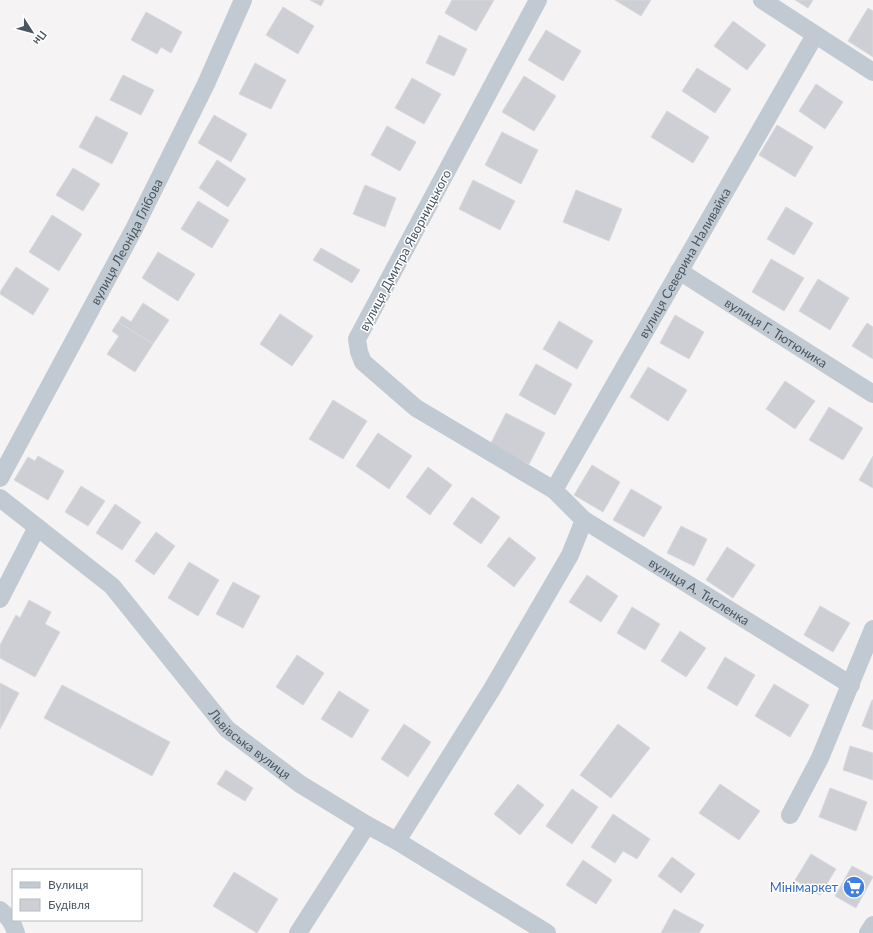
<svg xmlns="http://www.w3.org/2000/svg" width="873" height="933" font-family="Lato,sans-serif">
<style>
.building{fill:#cdcfd5;stroke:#d7d9de}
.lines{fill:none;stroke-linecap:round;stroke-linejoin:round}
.minor{stroke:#c1cad2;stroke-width:18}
.labels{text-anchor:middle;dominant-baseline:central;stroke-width:3;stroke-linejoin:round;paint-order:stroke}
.street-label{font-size:13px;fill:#4a5661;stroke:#fff}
.shop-label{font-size:13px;fill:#366cbe;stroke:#fff;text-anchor:end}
</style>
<rect width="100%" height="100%" fill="#f5f3f3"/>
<path class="building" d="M310 0H324L321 6Z
M452 0H494L476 31 445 13Z
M615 0H651L641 16Z
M795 0H813L808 8Z
M283 7 314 26 298 54 266 35Z
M868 8 873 11V57L848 41Z
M146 12 182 32 171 53 161 47 157 54 131 40Z
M733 21 766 45 747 70 714 46Z
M546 30 581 51 563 81 528 60Z
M439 35 467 49 454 76 426 63Z
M255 63 286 80 271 109 239 94Z
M697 68 731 89 715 113 682 91Z
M123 75 154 90 141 115 110 100Z
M524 76 556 96 534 131 502 112Z
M412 78 441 94 424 124 395 108Z
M816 84 843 102 825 129 799 111Z
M667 111 709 137 693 163 651 137Z
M214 115 247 134 231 162 198 143Z
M96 116 128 133 112 164 79 147Z
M777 125 813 147 795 177 759 155Z
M387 126 416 142 400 171 371 155Z
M502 132 538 150 521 184 485 165Z
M217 160 246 179 228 207 199 188Z
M73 168 100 184 83 211 56 195Z
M473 180 515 201 500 230 459 209Z
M365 185 396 198 385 227 353 214Z
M576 190 622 209 609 241 563 222Z
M198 201 229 220 212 248 181 229Z
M786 207 813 223 794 255 767 239Z
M52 215 82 234 59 271 29 252Z
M321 248 360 270 352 283 313 260Z
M158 252 195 274 178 301 142 278Z
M771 259 804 278 784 311 752 292Z
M16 267 49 289 33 315 0 294V292Z
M818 279 849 298 830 330 799 311Z
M143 303 169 320 153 344 118 322 122 316 131 322Z
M280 314 313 336 292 366 260 344Z
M675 315 704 332 689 359 660 343Z
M559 321 593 341 577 369 543 349Z
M118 322 153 344 135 372 107 354 119 336 112 331Z
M867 323 873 327V359L852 346Z
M536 364 572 384 555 415 519 395Z
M648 367 687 390 668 421 630 397Z
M785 381 815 401 795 429 766 409Z
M333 400 367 421 343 459 309 439Z
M829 407 863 428 843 460 809 440Z
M506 413 545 433 529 464 490 445Z
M378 433 412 456 389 489 356 466Z
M38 456 64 471 48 500 14 480 28 457 35 461Z
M873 456V488L859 480Z
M592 465 620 482 603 512 574 495Z
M428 467 452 485 430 515 406 497Z
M81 486 105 501 88 526 65 512Z
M631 489 662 507 644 537 613 520Z
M472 497 500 517 481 544 453 524Z
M115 504 141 522 122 550 96 533Z
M681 526 707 539 694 566 667 553Z
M156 532 175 546 154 575 135 561Z
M509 537 536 558 514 587 487 566Z
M727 547 755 565 733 598 706 580Z
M189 562 219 580 198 616 168 598Z
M587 575 618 596 601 622 569 602Z
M233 582 260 596 243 628 216 614Z
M29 600 51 612 45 624 60 632 35 677 0 658V645L16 615 20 618Z
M820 606 850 623 833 652 804 635Z
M632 607 660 624 645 650 617 633Z
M680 631 706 648 686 677 661 661Z
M297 655 324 673 303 705 276 687Z
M725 657 755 675 737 706 707 688Z
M0 683 19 693 0 729Z
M774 684 809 705 790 737 755 716Z
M62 685 170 742 152 776 44 718Z
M339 691 369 710 352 738 321 719Z
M872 700H873V730L862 726Z
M404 724 431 742 408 777 381 759Z
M618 724 650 748 611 798 580 775Z
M850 746 873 753V780L843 770Z
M226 770 253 788 245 801 217 784Z
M518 784 544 805 520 835 494 814Z
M720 784 760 811 739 840 699 813Z
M830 788 867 802 856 831 819 817Z
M572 789 598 807 572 844 546 826Z
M613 814 650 839 637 859 623 851 615 863 591 847Z
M811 854 836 869 820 895 795 880Z
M672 857 695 874 681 893 658 876Z
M583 860 612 880 596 904 566 885Z
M852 866 873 877 856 908 835 896Z
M234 872 278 899 257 933 213 906Z
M674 909 704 925 699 933H661Z"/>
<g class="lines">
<g class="minor">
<path id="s1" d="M538 0 357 339 359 352 363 362 416 408 554 490 584 520 851 685"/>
<path d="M762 0 873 72"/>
<path id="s2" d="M679 271 873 394"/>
<path id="s3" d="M0 478 134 229 206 84 243 0"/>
<path id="s4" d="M554 490 815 35"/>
<path id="s5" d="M0 498 112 586 227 729 300 784 367 825 397 841 547 933"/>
<path d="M0 599 37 527"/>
<path d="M790 815 820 758 873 629"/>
<path d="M397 841 492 689 570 555 584 520"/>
<path d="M0 910C9 917 13 923 16 933"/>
<path d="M298 933 367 825"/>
<path d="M868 933 873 925"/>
</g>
</g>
<defs>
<g id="supermarket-disc" transform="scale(1.15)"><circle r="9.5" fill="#3f7fe0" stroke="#fff"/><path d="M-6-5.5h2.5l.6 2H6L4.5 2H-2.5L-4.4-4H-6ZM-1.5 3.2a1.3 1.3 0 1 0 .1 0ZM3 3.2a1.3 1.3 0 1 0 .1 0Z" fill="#fff"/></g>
</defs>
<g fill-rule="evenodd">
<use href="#supermarket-disc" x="854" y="887"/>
</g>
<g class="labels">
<g class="street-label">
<text stroke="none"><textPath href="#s3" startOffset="268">вулиця Леоніда Глібова</textPath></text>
<text transform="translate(405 250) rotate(-62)">вулиця Дмитра Яворницького</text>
<text stroke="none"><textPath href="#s4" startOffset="262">вулиця Северина Наливайка</textPath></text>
<text stroke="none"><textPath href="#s2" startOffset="115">вулиця Г. Тютюника</textPath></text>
<text stroke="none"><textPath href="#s1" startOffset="817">вулиця А. Тисленка</textPath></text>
<text stroke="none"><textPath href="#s5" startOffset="353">Львівська вулиця</textPath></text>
</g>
<g class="shop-label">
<text x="838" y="887">Мінімаркет</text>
</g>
</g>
<rect x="12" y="869" width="130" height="52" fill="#ffffff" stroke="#b7bbc0"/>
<rect x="20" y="882" width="20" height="6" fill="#c1cad2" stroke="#b7bbc0"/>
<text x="48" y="889" font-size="12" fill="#4a5661">Вулиця</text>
<rect x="20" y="899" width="20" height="12" fill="#cdcfd5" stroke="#b7bbc0"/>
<text x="48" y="909" font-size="12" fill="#4a5661">Будівля</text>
<g transform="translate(32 32) rotate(126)" stroke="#ffffff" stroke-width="3" paint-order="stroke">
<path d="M0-3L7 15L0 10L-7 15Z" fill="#4a5661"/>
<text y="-6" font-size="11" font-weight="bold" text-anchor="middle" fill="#4a5661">Пн</text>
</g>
</svg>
